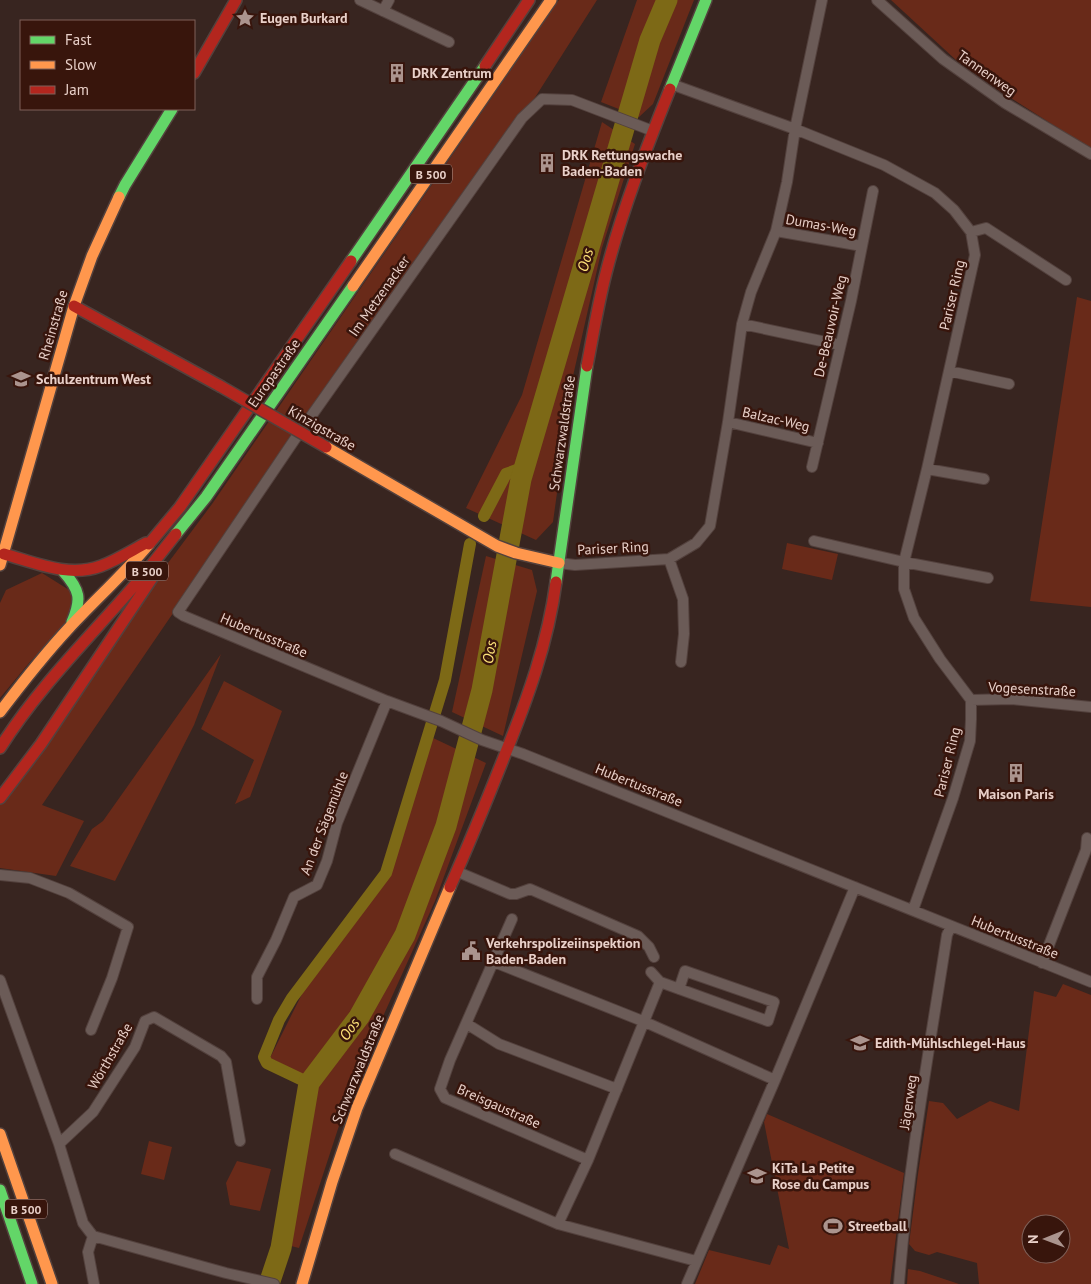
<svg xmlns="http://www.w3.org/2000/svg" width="1091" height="1284" font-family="'PT Sans',sans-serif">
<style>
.green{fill:#692a19;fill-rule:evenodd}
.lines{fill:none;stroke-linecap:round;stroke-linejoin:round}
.canal{stroke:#7d6916;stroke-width:12}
.river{stroke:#7d6916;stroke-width:21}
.street-casing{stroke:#53413d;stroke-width:12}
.fast-casing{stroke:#53413d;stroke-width:14}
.slow-casing{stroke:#53413d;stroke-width:14}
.jam-casing{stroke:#53413d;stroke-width:14}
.street{stroke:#6b5b57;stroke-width:10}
.fast{stroke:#63d668;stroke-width:11}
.slow{stroke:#ff974d;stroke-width:11}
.jam{stroke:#b3261e;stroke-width:11}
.jam-bridge-casing{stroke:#53413d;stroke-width:14;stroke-linecap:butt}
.jam-bridge{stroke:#b3261e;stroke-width:11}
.labels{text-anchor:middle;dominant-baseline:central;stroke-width:5;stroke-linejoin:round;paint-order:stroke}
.shield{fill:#38150c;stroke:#b49890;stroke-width:1}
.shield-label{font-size:12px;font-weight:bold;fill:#e9d0c9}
.poi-label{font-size:14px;font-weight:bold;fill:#e9d0c9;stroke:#38150c;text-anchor:start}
.street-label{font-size:14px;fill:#e9d0c9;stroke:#38150c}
.water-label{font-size:15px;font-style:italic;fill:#fee379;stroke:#38150c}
</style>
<rect width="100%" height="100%" fill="#382520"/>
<path class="green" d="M559 0H597L522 118 169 619 42 805 84 821 56 876 0 868V805L118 630 212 504Z
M637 0H694L653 104 639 117 601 102Z
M891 0H1091V149L1006 95 956 60Z
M602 122 635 144 602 248 573 376 553 522 536 540 466 508 522 395Z
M1077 297 1091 301V607L1030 601Z
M787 543 838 554 832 580 782 569Z
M486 556 532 570 537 591 503 736 452 712Z
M42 573 74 593 69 622 29 663 0 698V603L6 590Z
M221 654 194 725 115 881 70 866 92 829 103 821Z
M224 681 282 711 250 797 235 804 254 760 201 729Z
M431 737 486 763 435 901 353 1083 299 1248 287 1245 316 1081 270 1058 304 990 389 874Z
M1063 984 1091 995V1284H979L977 1263 937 1252 929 1255 915 1251 909 1244 918 1174 929 1101 943 1103 957 1119 990 1101 1019 1111 1034 991 1056 997ZM1031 1224H1061V1254H1031Z
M767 1114 904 1173 890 1284H695L709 1250 770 1265 778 1245 789 1249 764 1122Z
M149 1141 172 1147 164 1180 141 1174Z
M237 1161 271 1169 260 1211 230 1205 226 1183Z
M908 1269 920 1271 959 1284H907Z"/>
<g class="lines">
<path class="canal" d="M484 516 506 474 525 467
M309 1083 267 1063 264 1057 279 1020 292 998 386 873 445 680 470 544"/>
<path class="river" d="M269 1284 281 1248 309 1083 359 1017 405 935 446 826 482 690 521 479 650 40 667 0"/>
<g class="street-casing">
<path id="street" d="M360 0 449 42
M877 0 943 59 1005 103 1091 154
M383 11 389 0
M671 84 795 129 822 0
M653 131 572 100 542 99 522 118 295 439 178 612 184 616 387 701 441 721 482 740 523 754 1091 982
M776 231 862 246
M971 232 986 228 1066 280
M742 324 840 345
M949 371 1009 384
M728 422 818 443
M812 467 851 301 873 191
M927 469 984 479
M814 541 904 562 988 578
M669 559 683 599 684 634 681 662
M559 563 575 565 669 559 696 543 710 526 728 422 742 324 751 292 776 231 787 182 795 129 884 165 935 193 954 210 971 232 975 255 927 469 904 562V589L914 618 940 659 971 700V719L970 741 953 798 913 910
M971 700 1012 699 1091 707
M458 872 510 894H516L530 889 638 936 649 947 654 957
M0 875 30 878 69 893 128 927 112 978 91 1030
M512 919 450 1060 440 1089 445 1098 588 1160
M494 962 645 1022 775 1080
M1042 963 1086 850 1087 838
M651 972 660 982 768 1021 774 1002 685 971 679 989
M0 980 59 1144 83 1223 93 1236 226 1273 274 1284
M257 999V977L276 940 294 897 317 885 327 861 337 823 387 701
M467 1024 499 1044 617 1089
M59 1144 93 1112 135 1047 145 1021 154 1017 221 1056 226 1062 240 1141
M395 1154 558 1224 696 1261
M558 1224 588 1160 660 982
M93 1236 88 1252 94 1284
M687 1284 775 1080 855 887
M899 1284C908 1167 929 1051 947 935L951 926"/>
</g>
<g class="fast-casing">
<path id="fast" d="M670 89 706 0
M119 197 125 185 172 109
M351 261 485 66
M176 534 206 497 353 286
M63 571C80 590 82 599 72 622
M556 582 587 366
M0 1190 32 1284"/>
</g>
<g class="slow-casing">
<path id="slow" d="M353 286 551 0
M326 447 497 546 516 553 559 563
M0 565 74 306 92 256 119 197
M0 712C22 683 44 655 69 628 95 600 124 574 149 544
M0 1134 52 1284
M302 1284 332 1182 357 1108 450 887"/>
</g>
<g class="jam-casing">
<path id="jam" d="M485 66 529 0
M194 73 236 0
M74 306 220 386
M587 366C593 335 598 304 606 273 622 210 646 149 670 89
M149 544 180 507 351 261
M4 554C36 563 69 578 101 566 117 560 131 551 146 543
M0 748C39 686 92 635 140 579 152 565 164 549 176 534
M0 798 41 744 154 575
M450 887C469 844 487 800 504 757 527 700 548 643 556 582"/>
</g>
<use href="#street" class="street"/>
<use href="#fast" class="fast"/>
<use href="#slow" class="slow"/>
<use href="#jam" class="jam"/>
<g class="jam-bridge-casing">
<path id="jam-bridge" d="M220 386 326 447"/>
</g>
<use href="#jam-bridge" class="jam-bridge"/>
</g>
<defs>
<g id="sight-bare" transform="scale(1.5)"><path d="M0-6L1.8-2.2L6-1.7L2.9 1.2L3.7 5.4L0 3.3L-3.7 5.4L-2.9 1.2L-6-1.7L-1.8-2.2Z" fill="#ab948e" stroke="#38150c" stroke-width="2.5" paint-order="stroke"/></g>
<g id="building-bare" transform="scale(1.5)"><path d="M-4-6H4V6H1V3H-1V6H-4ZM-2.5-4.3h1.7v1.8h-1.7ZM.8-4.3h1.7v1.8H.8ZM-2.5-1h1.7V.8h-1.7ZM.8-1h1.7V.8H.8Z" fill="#ab948e" stroke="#38150c" stroke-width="2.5" paint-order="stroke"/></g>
<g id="school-bare" transform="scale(1.5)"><path d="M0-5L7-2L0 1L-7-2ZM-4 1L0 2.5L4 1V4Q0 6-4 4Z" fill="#ab948e" stroke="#38150c" stroke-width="2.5" paint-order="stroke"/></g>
<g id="civic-bare" transform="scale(1.5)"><path d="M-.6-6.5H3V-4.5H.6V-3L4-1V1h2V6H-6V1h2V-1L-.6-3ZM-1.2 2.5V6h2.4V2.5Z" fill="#ab948e" stroke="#38150c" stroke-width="2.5" paint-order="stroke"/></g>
<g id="stadium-bare" transform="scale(1.5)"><path d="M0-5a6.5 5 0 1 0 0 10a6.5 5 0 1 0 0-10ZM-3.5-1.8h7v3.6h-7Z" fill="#ab948e" stroke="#38150c" stroke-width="2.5" paint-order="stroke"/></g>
</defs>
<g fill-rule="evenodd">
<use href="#sight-bare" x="245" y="18"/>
<use href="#building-bare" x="397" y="73"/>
<use href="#building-bare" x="547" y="163"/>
<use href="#school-bare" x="21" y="379"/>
<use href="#building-bare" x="1016" y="773"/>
<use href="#civic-bare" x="471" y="951"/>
<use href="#school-bare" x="860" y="1043"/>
<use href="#school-bare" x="757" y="1176"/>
<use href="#stadium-bare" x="833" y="1226"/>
</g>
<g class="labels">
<g class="shield">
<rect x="410" y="164.5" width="42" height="19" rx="4"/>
<rect x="126" y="561.5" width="42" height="19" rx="4"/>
<rect x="5" y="1199.5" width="42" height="19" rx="4"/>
</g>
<g class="shield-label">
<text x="431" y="174">B 500</text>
<text x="147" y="571">B 500</text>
<text x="26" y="1209">B 500</text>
</g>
<g class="poi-label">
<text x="260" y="18">Eugen Burkard</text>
<text x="412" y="73">DRK Zentrum</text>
<text x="562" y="155">DRK Rettungswache<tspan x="562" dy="16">Baden-Baden</tspan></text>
<text x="36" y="379">Schulzentrum West</text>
<text x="1016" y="794" text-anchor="middle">Maison Paris</text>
<text x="486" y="943">Verkehrspolizeiinspektion<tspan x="486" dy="16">Baden-Baden</tspan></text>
<text x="875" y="1043">Edith-Mühlschlegel-Haus</text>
<text x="772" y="1168">KiTa La Petite<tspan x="772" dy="16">Rose du Campus</tspan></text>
<text x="848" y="1226">Streetball</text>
</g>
<g class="street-label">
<text transform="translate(987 73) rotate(35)">Tannenweg</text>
<text transform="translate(821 225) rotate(10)">Dumas-Weg</text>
<text transform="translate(952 295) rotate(-77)">Pariser Ring</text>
<text transform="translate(379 296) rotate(-55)">Im Metzenacker</text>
<text transform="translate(53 325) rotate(-74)">Rheinstraße</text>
<text transform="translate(830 326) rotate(-77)">De-Beauvoir-Weg</text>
<text transform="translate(274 373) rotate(-55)">Europastraße</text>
<text transform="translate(776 419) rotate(13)">Balzac-Weg</text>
<text transform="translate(322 428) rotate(30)">Kinzigstraße</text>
<text transform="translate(562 433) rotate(-82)">Schwarzwaldstraße</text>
<text transform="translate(613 548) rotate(-3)">Pariser Ring</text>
<text transform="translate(264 635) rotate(23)">Hubertusstraße</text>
<text transform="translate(1032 689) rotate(3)">Vogesenstraße</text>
<text transform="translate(947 762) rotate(-76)">Pariser Ring</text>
<text transform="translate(639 785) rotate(22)">Hubertusstraße</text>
<text transform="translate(324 823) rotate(-69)">An der Sägemühle</text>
<text transform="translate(1015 937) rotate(22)">Hubertusstraße</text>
<text transform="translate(110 1056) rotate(-60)">Wörthstraße</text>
<text transform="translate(358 1069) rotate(-68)">Schwarzwaldstraße</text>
<text transform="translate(908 1102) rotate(-82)">Jägerweg</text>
<text transform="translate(499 1106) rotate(24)">Breisgaustraße</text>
</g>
<g class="water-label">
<text transform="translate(585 260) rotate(-74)">Oos</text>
<text transform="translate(489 652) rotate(-80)">Oos</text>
<text transform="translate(349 1029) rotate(-54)">Oos</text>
</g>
</g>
<rect x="20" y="20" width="175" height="90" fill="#38150c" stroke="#7f6058"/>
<rect x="30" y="36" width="25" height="8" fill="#63d668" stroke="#7f6058"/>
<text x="65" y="45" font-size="15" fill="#e9d0c9">Fast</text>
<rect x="30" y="61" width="25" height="8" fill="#ff974d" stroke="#7f6058"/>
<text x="65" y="70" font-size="15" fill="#e9d0c9">Slow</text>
<rect x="30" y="86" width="25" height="8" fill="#b3261e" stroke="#7f6058"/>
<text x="65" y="95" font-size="15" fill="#e9d0c9">Jam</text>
<g transform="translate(1046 1239) rotate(269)"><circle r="24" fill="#38150c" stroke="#7f6058"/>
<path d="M0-4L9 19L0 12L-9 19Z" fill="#ab948e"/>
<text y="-8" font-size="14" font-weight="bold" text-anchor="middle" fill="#e9d0c9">N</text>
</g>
</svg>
